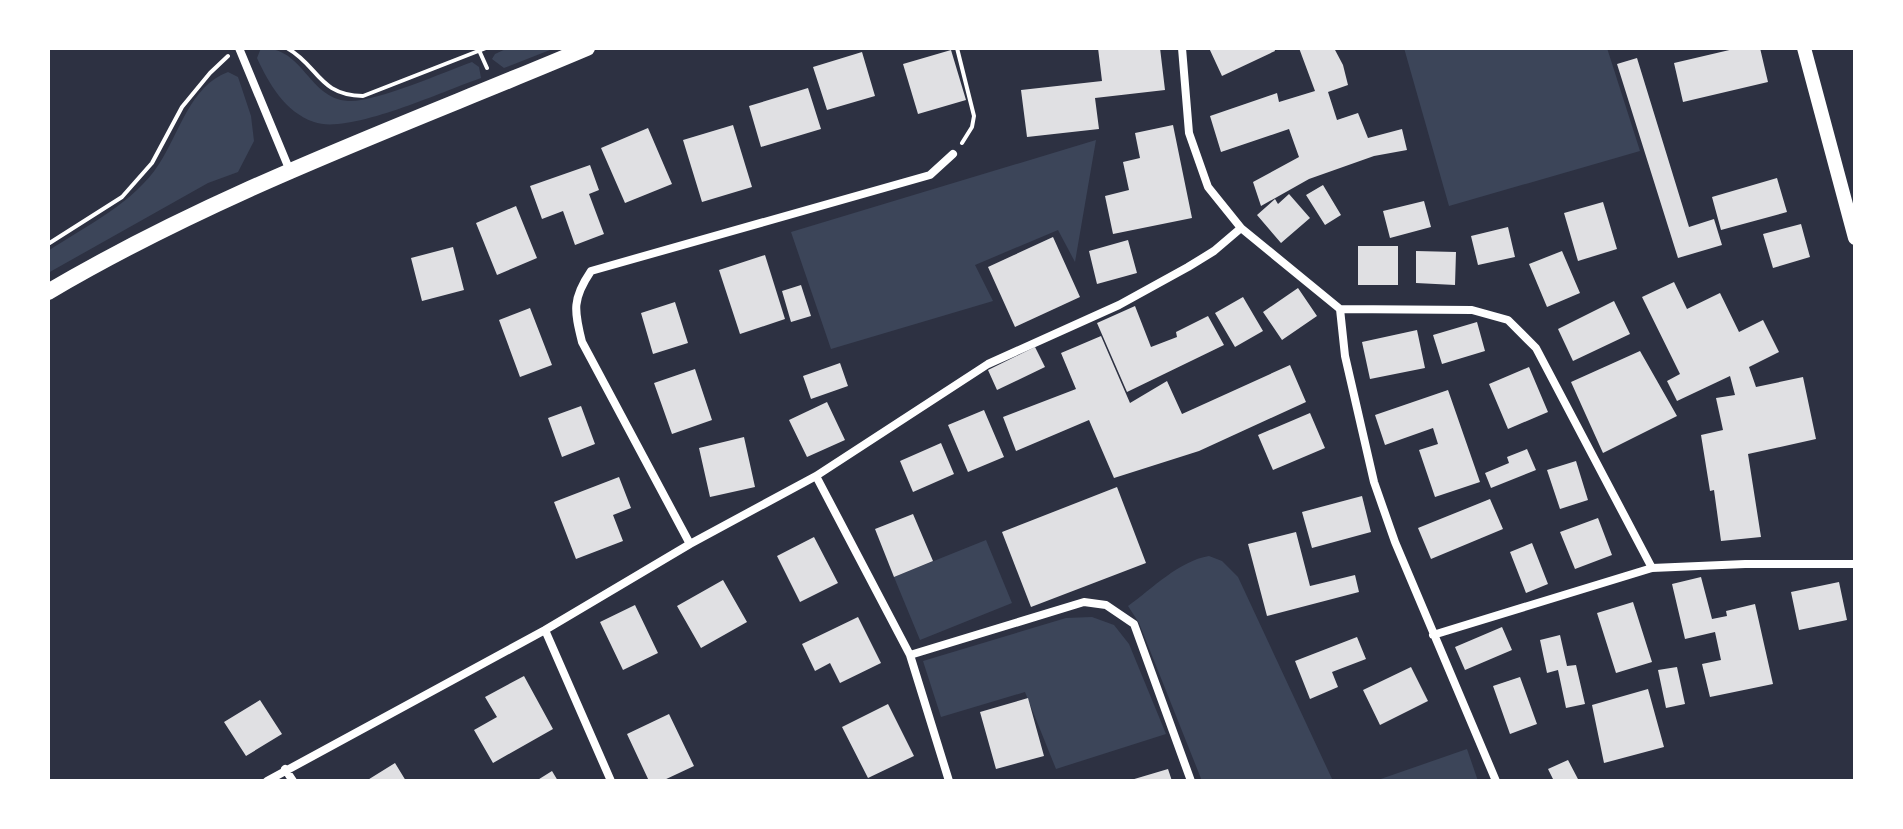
<svg xmlns="http://www.w3.org/2000/svg" width="1903" height="829" font-family="'Golos Text',sans-serif">
<style>
.green{fill:#3c4559}
.building{fill:#e0e0e3}
.lines{fill:none;stroke-linecap:round;stroke-linejoin:round}
.path{stroke:#fff;stroke-width:4}
.minor{stroke:#fff;stroke-width:8}
.tertiary{stroke:#fff;stroke-width:14}
.secondary{stroke:#fff;stroke-width:16}
</style>
<rect width="100%" height="100%" fill="#2d3142"/>
<path class="green" d="M261 48C304 47 308 98 348 101 374 103 444 72 472 62L479 67 481 78C443 91 349 135 314 122 285 112 269 84 257 58Z
M508 48H555L504 68 492 59 495 54Z
M1404 48H1607L1640 151 1449 206Z
M228 72 238 77 251 116 254 141 238 172 208 183 48 273V251C86 226 134 203 159 164 179 134 190 86 228 72Z
M1096 140 1075 262 1058 230 975 265 993 301 831 349 791 232Z
M986 540 1012 603 920 640 894 577Z
M1209 556 1222 561 1238 577 1333 781H1202L1139 623 1128 606C1153 588 1179 561 1209 556Z
M1092 617 1114 625 1129 644 1166 734 1056 769 1025 692 941 717 923 661 1066 618Z
M1467 749 1478 781H1375Z"/>
<path class="building" d="M1098 48H1160L1165 90 1095 98 1099 129 1027 137 1021 90 1102 81Z
M1209 48H1274L1275 51 1222 76Z
M1299 48H1334L1343 65 1348 85 1328 92 1337 120 1358 113 1368 138 1402 129 1407 150 1374 156 1309 179 1261 206 1253 182 1299 157 1289 129 1221 152 1210 116 1277 93 1279 102 1315 91Z
M1738 48H1760L1768 82 1683 102 1674 63Z
M951 50 966 100 918 114 903 64Z
M862 52 875 96 827 110 813 67Z
M1637 58 1689 227 1714 219 1722 245 1678 258 1617 64Z
M808 88 821 129 761 147 749 106Z
M733 125 752 187 702 202 683 140Z
M1173 125 1192 218 1113 234 1105 196 1129 190 1123 162 1140 158 1135 133Z
M648 128 672 184 625 203 601 148Z
M590 165 599 190 589 194 604 234 575 245 563 211 542 219 530 186Z
M1777 178 1787 212 1721 230 1712 197Z
M1323 185 1341 215 1325 225 1306 195Z
M1289 194 1310 218 1281 243 1257 215 1275 199 1278 204Z
M1424 201 1431 227 1390 238 1383 211Z
M1603 202 1617 249 1578 261 1564 213Z
M516 206 537 258 497 275 476 223Z
M1801 224 1810 257 1773 268 1763 234Z
M1508 227 1515 257 1478 265 1471 236Z
M1053 237 1080 297 1015 327 988 267Z
M1128 240 1137 273 1097 284 1089 251Z
M1358 246H1398V285H1358Z
M453 247 464 290 422 301 411 258Z
M1416 251 1456 252 1455 285 1416 283Z
M1562 251 1580 293 1547 307 1529 264Z
M765 255 785 319 740 334 719 270Z
M1674 282 1687 309 1720 293 1739 332 1763 320 1779 352 1749 367 1756 387 1803 377 1816 439 1748 454 1761 537 1721 541 1714 490 1710 491 1701 435 1723 430 1716 398 1735 395 1730 376 1677 401 1667 381 1680 374 1642 297Z
M801 285 811 316 791 322 782 291Z
M1298 288 1317 316 1282 340 1263 312Z
M1243 297 1263 331 1235 347 1215 313Z
M1614 301 1630 334 1573 361 1558 329Z
M675 302 688 343 653 354 641 313Z
M1135 306 1151 347 1177 337 1176 332 1208 316 1224 345 1127 392 1097 323Z
M530 308 552 365 520 377 499 320Z
M1477 322 1485 351 1442 364 1433 335Z
M1417 330 1425 368 1370 379 1362 342Z
M1101 336 1130 403 1167 381 1182 414 1290 365 1306 402 1199 451 1114 478 1089 420 1016 451 1003 417 1076 389 1061 353Z
M1035 347 1045 367 997 390 988 370Z
M1640 351 1677 416 1603 453 1571 382Z
M840 363 848 386 811 399 803 376Z
M1529 367 1548 412 1508 429 1489 384Z
M695 369 712 420 672 434 654 383Z
M1448 390 1480 482 1435 497 1419 450 1438 444 1433 428 1385 445 1375 415Z
M827 402 845 440 807 457 789 420Z
M581 406 595 444 562 457 548 418Z
M984 410 1004 457 968 472 948 425Z
M1310 413 1325 448 1273 470 1258 435Z
M744 437 755 487 710 497 699 448Z
M941 443 954 474 913 492 900 461Z
M1527 449 1536 470 1491 488 1485 473 1509 463 1507 457Z
M1576 461 1588 500 1560 509 1547 470Z
M619 477 631 508 613 515 623 541 576 559 554 502Z
M1117 487 1146 563 1031 607 1002 532Z
M1362 496 1371 532 1312 548 1302 512Z
M1490 499 1503 529 1431 559 1418 528Z
M913 514 933 561 894 577 875 529Z
M1598 518 1612 555 1575 569 1560 532Z
M1296 532 1310 586 1355 575 1359 592 1267 616 1248 544Z
M814 537 838 583 800 602 777 556Z
M1532 543 1548 584 1526 593 1510 552Z
M1701 577 1712 619 1727 616 1726 611 1755 604 1773 684 1710 697 1702 664 1721 660 1715 632 1685 639 1672 584Z
M723 580 747 622 701 648 677 606Z
M1839 582 1847 620 1799 630 1791 592Z
M1633 602 1652 662 1616 673 1597 613Z
M635 605 658 653 623 670 600 622Z
M858 617 881 663 840 683 830 663 815 671 802 644Z
M1502 627 1512 650 1465 670 1455 647Z
M1560 635 1567 666 1576 665 1585 704 1566 708 1558 670 1547 673 1540 640Z
M1357 637 1366 659 1332 672 1338 687 1310 699 1295 661Z
M1411 667 1428 701 1380 725 1363 690Z
M1677 667 1685 704 1666 708 1658 670Z
M524 676 553 729 493 763 474 730 497 717 485 697Z
M1520 677 1537 724 1510 734 1493 686Z
M1648 689 1664 747 1604 763 1592 705Z
M1028 698 1044 756 996 769 980 712Z
M260 700 282 734 246 756 224 722Z
M888 704 914 756 868 778 842 727Z
M669 714 694 766 662 781H649L627 734Z
M1568 760 1579 781H1554L1548 769Z
M395 763 406 781H366Z
M1168 769 1172 781H1131V780Z
M552 771 558 781H536Z"/>
<g class="lines">
<path class="path" d="M287 48C319 66 318 95 363 96L486 48
M478 48 487 68
M957 48 974 116 972 127 962 143
M48 244 122 197 152 163 182 107 210 73 228 56"/>
<path class="minor" d="M239 48 290 171
M1182 48 1189 133 1208 187 1241 228 1340 309 1472 310 1508 320 1536 348 1652 568
M1340 309 1345 356 1374 482 1395 542 1496 781
M816 476 910 655 949 781
M690 544 582 342C574 310 572 299 591 271L930 175 953 154
M545 630 611 781
M1433 635 1652 568 1745 564H1855
M910 655 1084 602 1106 605 1134 624 1191 781
M285 769 293 781
M267 781 545 630 690 544 816 476 988 364 1119 305 1188 267 1214 251 1241 228"/>
<path class="tertiary" d="M1804 48 1855 238"/>
<path class="secondary" d="M48 292C219 191 405 125 587 48"/>
</g>
<rect width="1903" height="829" fill="none" stroke="#ffffff" stroke-width="100"/>
</svg>
